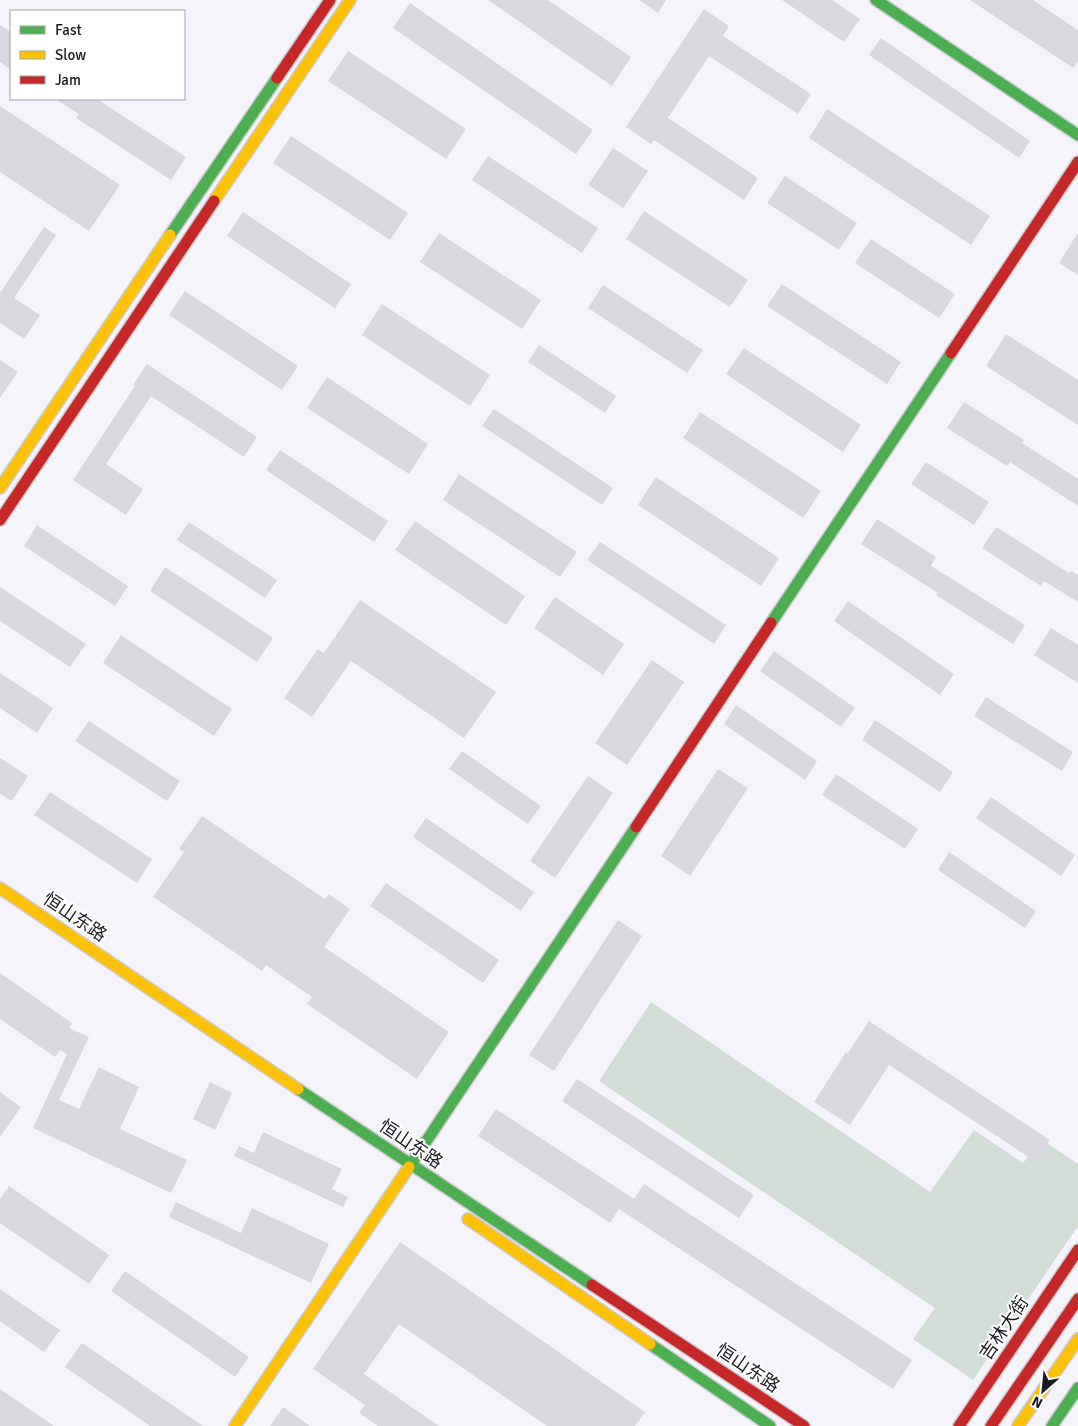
<svg xmlns="http://www.w3.org/2000/svg" width="1078" height="1426" font-family="Signika,'Noto Sans SC',sans-serif">
<style>
.green{fill:#d3ddd7}
.building{fill:#dad8df}
.lines{fill:none;stroke-linecap:round;stroke-linejoin:round}
.fast-casing{stroke:#cccbd2;stroke-width:14}
.slow-casing{stroke:#cccbd2;stroke-width:14}
.jam-casing{stroke:#cccbd2;stroke-width:14}
.fast{stroke:#4caf50;stroke-width:11}
.slow{stroke:#ffc107;stroke-width:11}
.jam{stroke:#c62828;stroke-width:11}
.labels{text-anchor:middle;dominant-baseline:central;stroke-width:4;stroke-linejoin:round;paint-order:stroke}
.street-label{font-size:18px;fill:#1b1a21;stroke:#fff}
</style>
<rect width="100%" height="100%" fill="#f5f4fa"/>
<path class="green" d="M651 1002 930 1192 974 1130 1023 1163 1041 1139 1078 1164V1226L973 1380 913 1339 935 1308 599 1081Z"/>
<path class="building" d="M488 0H548L631 57 612 86Z
M639 0H666L658 13Z
M782 0H832L860 19 844 42Z
M970 0H1033L1078 30V61L1073 68Z
M410 3 593 130 576 154 393 28Z
M704 9 729 26 723 36 811 94 798 114 709 56 668 118 758 178 744 200 654 140 651 144 626 127Z
M0 25 11 32V70L0 62Z
M881 38 1030 141 1019 158 869 55Z
M348 51 466 129 446 159 328 81Z
M55 99H97L186 157 171 180 76 118 79 114Z
M0 106 120 185 89 231 0 172Z
M827 109 990 216 971 245 809 138Z
M291 136 408 213 390 240 273 163Z
M613 148 648 171 623 208 588 185Z
M488 156 598 228 582 253 472 180Z
M785 176 857 223 839 250 767 203Z
M644 211 748 280 730 307 626 239Z
M243 212 351 284 335 308 227 236Z
M44 227 56 235 14 298 40 315 24 339 0 323V293Z
M439 233 541 300 522 329 420 262Z
M1078 233V275L1059 263Z
M871 239 955 294 939 318 855 263Z
M782 284 901 362 887 384 767 306Z
M603 285 703 350 687 373 588 308Z
M185 291 298 366 282 390 169 315Z
M382 304 490 375 470 406 362 335Z
M1006 334 1078 380V425L986 366Z
M539 345 616 396 605 413 528 362Z
M744 348 861 425 843 452 726 374Z
M0 360 18 372 0 398Z
M147 364 257 437 244 457 151 396 106 464 143 489 126 515 73 480 135 386 133 385Z
M327 377 428 444 409 474 307 408Z
M964 402 1024 440 1022 443 1078 479V506L1010 462 1007 466 947 428Z
M494 409 613 488 602 505 482 426Z
M700 412 821 491 803 518 683 438Z
M280 450 388 521 374 542 266 470Z
M926 462 989 502 974 525 911 484Z
M459 474 577 552 560 577 443 500Z
M656 477 779 558 761 586 638 505Z
M877 519 936 557 931 566 1025 625 1013 644 936 595 938 593 861 544Z
M415 521 525 596 506 625 395 550Z
M189 522 277 580 265 598 177 540Z
M37 525 128 586 115 606 24 546Z
M996 527 1069 573 1071 571 1078 575V602L1044 581 1041 586 982 548Z
M600 542 726 625 714 644 587 560Z
M165 567 273 638 257 662 150 591Z
M0 587 86 644 70 667 0 621Z
M555 597 624 644 603 675 534 628Z
M360 600 496 692 464 738 351 661 312 717 284 698 318 649 324 653Z
M848 601 954 674 940 695 834 621Z
M1051 628 1078 645V683L1034 655Z
M121 635 232 709 214 736 103 663Z
M774 651 855 708 841 727 760 671Z
M652 660 684 682 627 765 595 743Z
M0 673 53 708 37 733 0 708Z
M986 697 1073 752 1062 771 974 716Z
M736 705 817 761 805 780 724 724Z
M875 720 953 772 940 792 862 740Z
M89 721 180 781 167 801 75 741Z
M462 751 541 806 528 824 449 769Z
M0 758 28 776 12 801 0 794Z
M718 769 748 788 690 876 661 856Z
M836 774 918 829 905 849 822 795Z
M588 776 613 793 555 878 530 861Z
M50 792 152 859 137 883 34 815Z
M991 797 1075 855 1061 876 976 818Z
M202 816 325 899 329 894 350 909 324 947 449 1032 417 1079 307 1004 312 997 266 965 262 971 153 897 184 852 179 849Z
M426 818 534 892 521 911 413 837Z
M949 852 1036 911 1025 928 938 870Z
M386 883 499 960 483 983 370 906Z
M618 920 642 936 554 1071 529 1055Z
M0 973 72 1023 69 1028 89 1037 59 1100 79 1109 99 1067 139 1087 120 1129 187 1160 171 1193 33 1128 67 1054 60 1050 55 1057 0 1019Z
M869 1021 1050 1140 1036 1162 889 1065 850 1125 814 1102 846 1052 848 1053Z
M577 1079 754 1195 739 1218 562 1101Z
M210 1082 232 1093 215 1130 193 1119Z
M0 1092 21 1107 0 1137Z
M496 1109 634 1199 644 1184 912 1360 893 1389 619 1209 610 1223 478 1136Z
M263 1132 342 1169 332 1189 348 1197 343 1207 234 1156 239 1146 254 1153Z
M9 1186 109 1255 89 1284 0 1223V1199Z
M176 1202 241 1233 252 1208 329 1244 311 1283 169 1217Z
M400 1242 645 1412 635 1426H547L399 1324 364 1374 439 1426H378L359 1413 365 1405 313 1369Z
M125 1271 249 1357 235 1377 111 1291Z
M0 1289 60 1330 44 1352 0 1321Z
M82 1343 203 1426H150L65 1367Z
M0 1389 54 1426H0Z
M283 1407 310 1426H270Z"/>
<g class="lines">
<g class="fast-casing">
<path id="fast" d="M876 0 1078 135
M170 235 277 78
M771 623 951 353
M298 1089 592 1285
M409 1167 636 827
M650 1344 770 1426
M1052 1426 1078 1388"/>
</g>
<g class="slow-casing">
<path id="slow" d="M214 201 350 0
M0 488 170 235
M0 888 298 1089
M468 1219 650 1344
M235 1426 409 1167
M1018 1426 1078 1339"/>
</g>
<g class="jam-casing">
<path id="jam" d="M277 78 330 0
M951 353 1078 162
M0 520 214 201
M636 827 771 623
M592 1285 804 1426
M959 1426 1078 1250
M991 1426 1078 1299"/>
</g>
<use href="#fast" class="fast"/>
<use href="#slow" class="slow"/>
<use href="#jam" class="jam"/>
</g>
<g class="labels">
<g class="street-label">
<text transform="translate(75 917) rotate(34)">恒山东路</text>
<text transform="translate(411 1144) rotate(34)">恒山东路</text>
<text transform="translate(1004 1328) rotate(-56)">吉林大街</text>
<text transform="translate(748 1368) rotate(34)">恒山东路</text>
</g>
</g>
<rect x="10" y="10" width="175" height="90" fill="#ffffff" stroke="#a4a3a6"/>
<rect x="20" y="26" width="25" height="8" fill="#4caf50" stroke="#a4a3a6"/>
<text x="55" y="35" font-size="15" fill="#1b1a21">Fast</text>
<rect x="20" y="51" width="25" height="8" fill="#ffc107" stroke="#a4a3a6"/>
<text x="55" y="60" font-size="15" fill="#1b1a21">Slow</text>
<rect x="20" y="76" width="25" height="8" fill="#c62828" stroke="#a4a3a6"/>
<text x="55" y="85" font-size="15" fill="#1b1a21">Jam</text>
<g transform="translate(1043 1391) rotate(207)" stroke="#ffffff" stroke-width="4" paint-order="stroke">
<path d="M0-4L9 19L0 12L-9 19Z" fill="#1b1a21"/>
<text y="-8" font-size="14" font-weight="bold" text-anchor="middle" fill="#1b1a21">N</text>
</g>
</svg>
